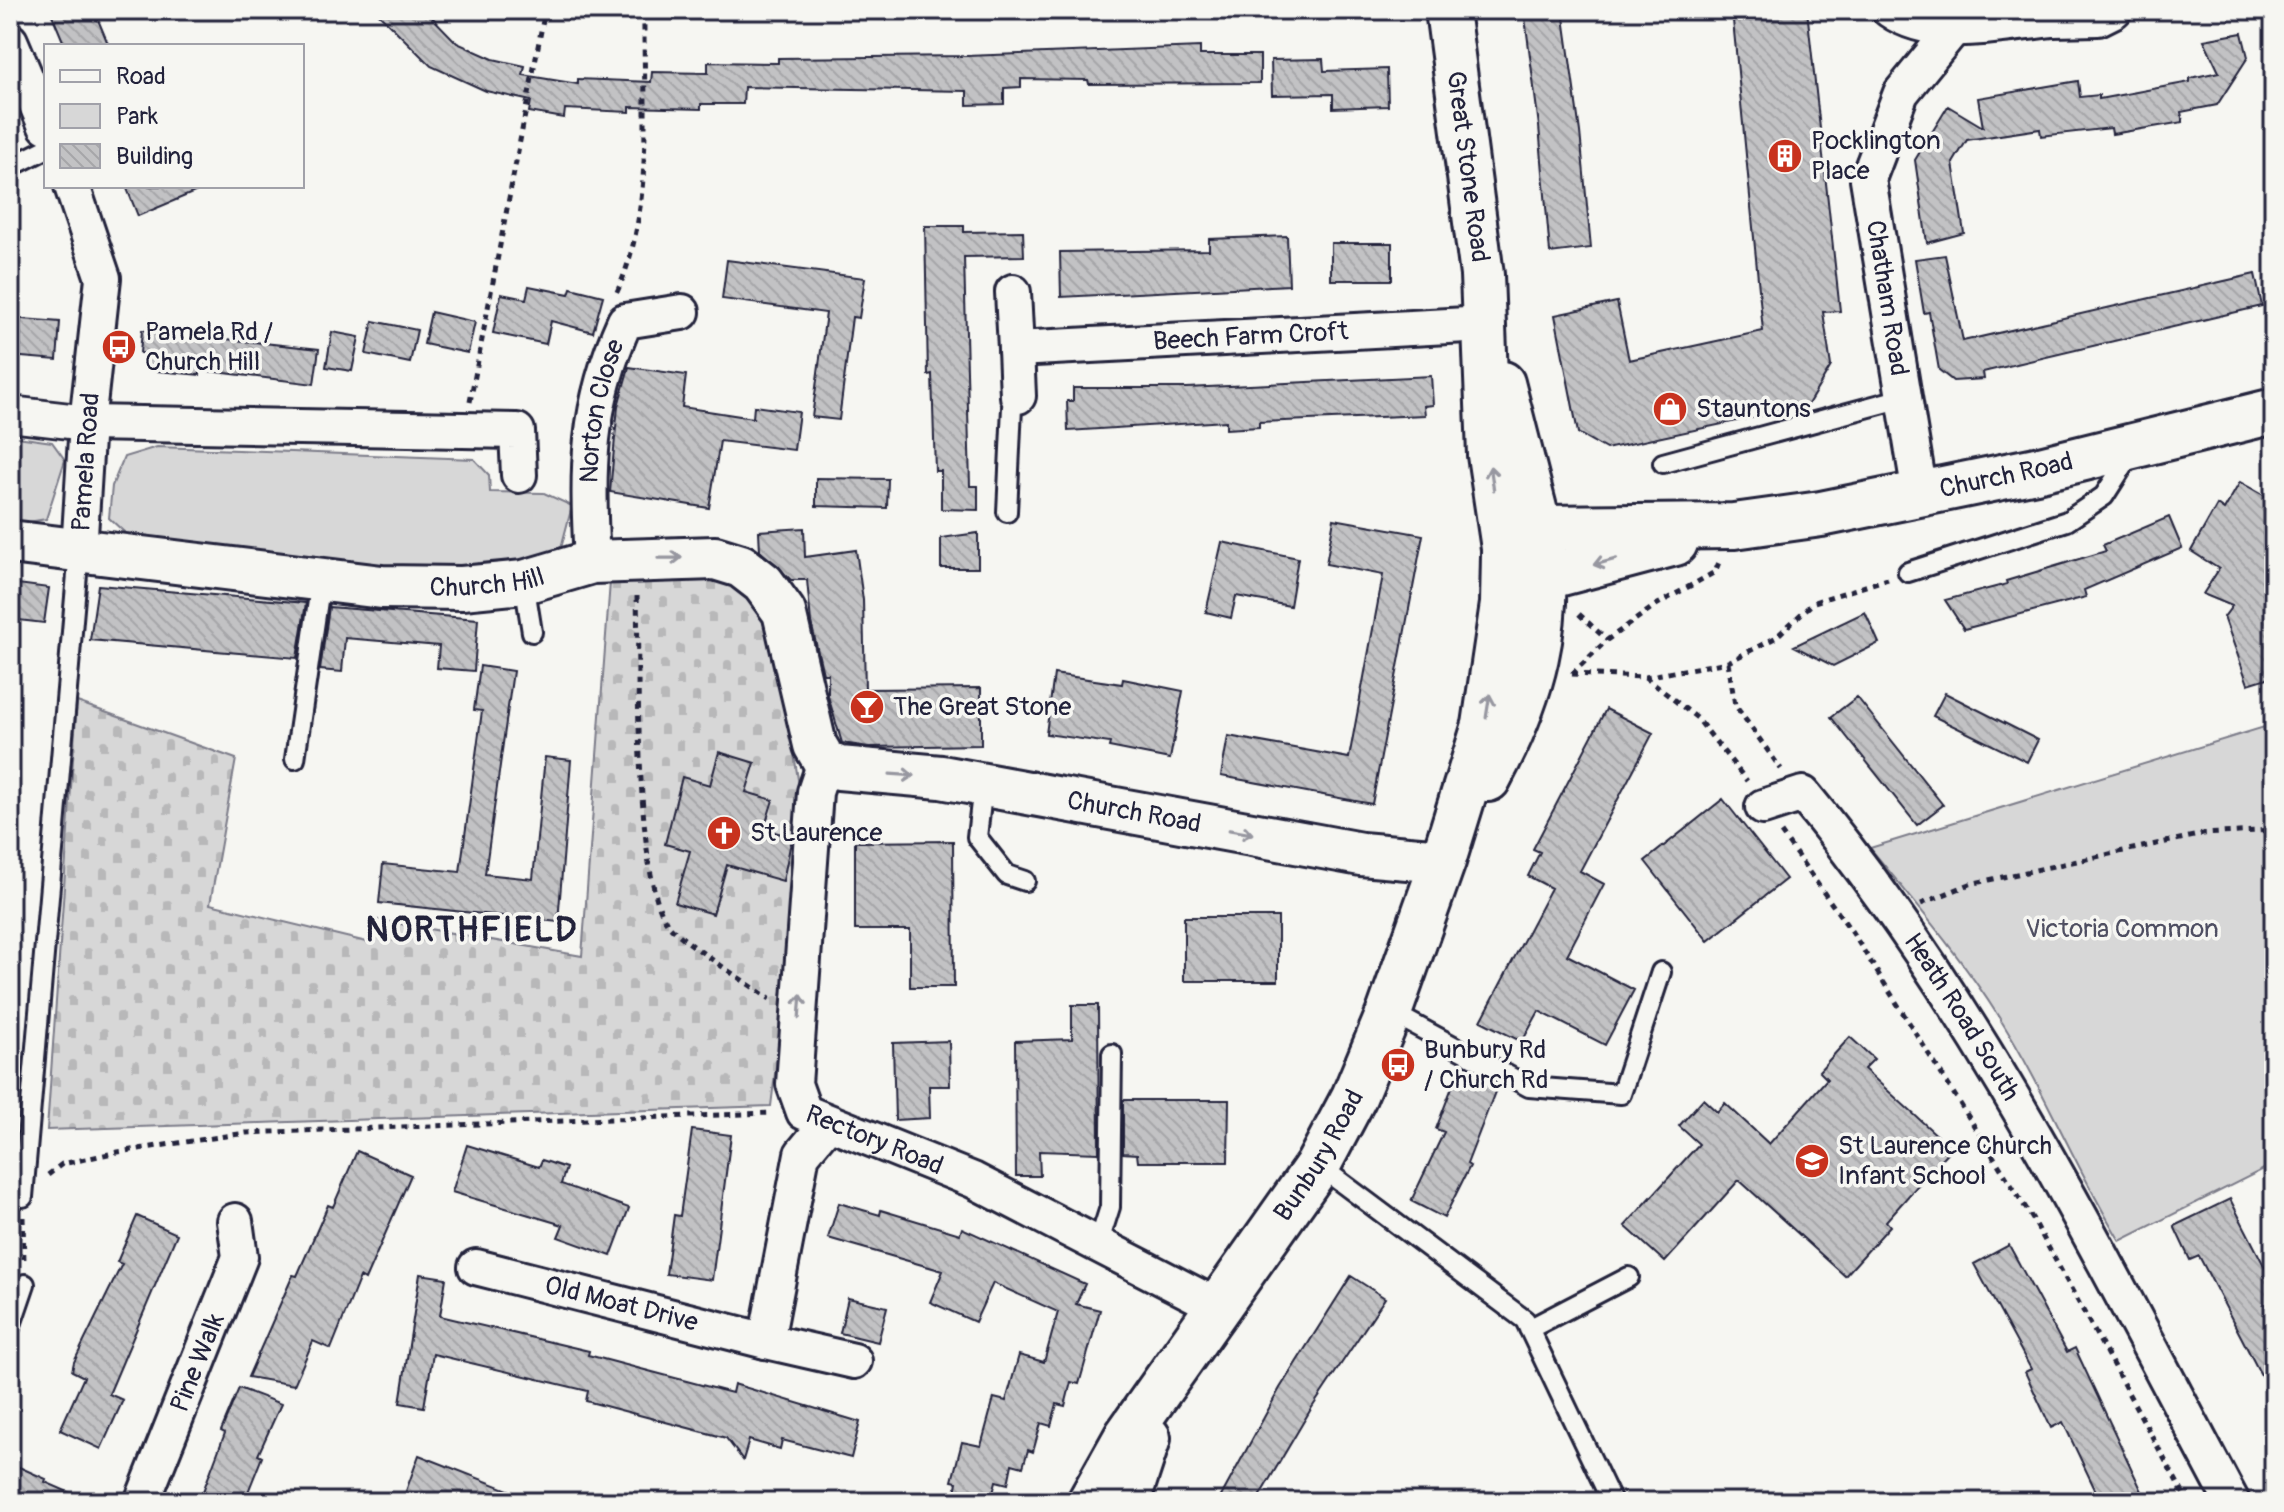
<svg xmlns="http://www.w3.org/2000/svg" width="2284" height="1512" font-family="Pangolin,sans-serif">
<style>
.green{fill:#d7d7d7;stroke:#7c7c89;stroke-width:2}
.cemetery{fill:url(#cemetery-stones);stroke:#7c7c89;stroke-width:2}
.building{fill:url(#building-back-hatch);stroke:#22223b;stroke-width:2}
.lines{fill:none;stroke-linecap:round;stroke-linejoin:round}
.service-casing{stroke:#22223b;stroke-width:24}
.minor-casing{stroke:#22223b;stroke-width:40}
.tertiary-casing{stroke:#22223b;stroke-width:48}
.secondary-casing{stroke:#22223b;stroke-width:50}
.path{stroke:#22223b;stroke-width:5;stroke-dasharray:6 6;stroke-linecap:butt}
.service{stroke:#f6f6f2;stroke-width:18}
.minor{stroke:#f6f6f2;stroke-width:34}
.tertiary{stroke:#f6f6f2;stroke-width:42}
.secondary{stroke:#f6f6f2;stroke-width:44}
.oneway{stroke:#9797a0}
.labels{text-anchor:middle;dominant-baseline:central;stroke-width:7;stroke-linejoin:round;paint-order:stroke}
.poi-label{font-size:26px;fill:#22223b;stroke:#f6f6f2;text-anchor:start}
.street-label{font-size:26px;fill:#22223b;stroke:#f6f6f2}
.park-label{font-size:26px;fill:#4f4f62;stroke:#f6f6f2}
.district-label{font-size:34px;font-weight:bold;letter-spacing:2px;fill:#22223b;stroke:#f6f6f2}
</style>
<defs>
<pattern id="cemetery-stones" width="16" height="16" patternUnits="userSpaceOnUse" patternTransform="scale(2)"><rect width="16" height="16" fill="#d7d7d7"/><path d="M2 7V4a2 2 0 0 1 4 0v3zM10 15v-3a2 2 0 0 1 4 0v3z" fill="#b8b8b9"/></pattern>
<pattern id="building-back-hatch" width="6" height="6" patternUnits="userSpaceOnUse" patternTransform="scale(2)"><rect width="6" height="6" fill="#c2c2c4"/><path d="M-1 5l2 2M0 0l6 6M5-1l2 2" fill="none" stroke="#a6a6a9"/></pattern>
</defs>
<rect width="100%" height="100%" fill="#f6f6f2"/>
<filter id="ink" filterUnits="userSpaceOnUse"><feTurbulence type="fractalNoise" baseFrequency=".0125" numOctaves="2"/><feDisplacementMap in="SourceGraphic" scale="16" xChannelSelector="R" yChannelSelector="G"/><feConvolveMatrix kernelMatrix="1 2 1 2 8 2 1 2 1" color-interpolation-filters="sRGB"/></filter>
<g filter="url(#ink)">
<path class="green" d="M10 436 52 442 65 460 46 519 10 525Z
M157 447 474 459 489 475 490 492 544 493 572 506 560 552 519 571 394 575 137 544 109 518 112 486 124 457Z
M2274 724V1164L2120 1241C2076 1169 2045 1090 2000 1019 1962 958 1916 904 1870 848Z"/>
<path class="cemetery" d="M725 579 753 594 774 626 802 805V857L771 1106 47 1130 77 702 236 759 210 904 371 943 378 920 582 956 610 582Z"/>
<path class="building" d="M50 10H94L109 46H65Z
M375 10H425L457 43 493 59 525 66 523 75 578 84V79L651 82 652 72 708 73V62L778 63V58L966 56 1200 47V55H1260V83L1089 84 1088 80 1021 79V87L1004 88V104L967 105V91L744 87 743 104H701V109L630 107V112L565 109 564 118 529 112 531 101 486 91 431 66Z
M1524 10H1563L1580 132 1591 248 1550 253 1539 126Z
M1732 10H1807L1840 311 1823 312 1831 366 1807 406 1606 449 1578 433 1555 315 1617 302 1629 360 1763 331Z
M2242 33 2248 57 2217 105 2181 112 2183 122 2112 134 2111 128 2041 136 2040 129 1967 140 1953 163 1964 233 1927 243 1915 160 1948 106 1983 127 1978 98 2078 81 2080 97 2099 95V99L2190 82V78L2219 72 2204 40Z
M1323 59 1324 71 1387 69 1388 106 1333 108V94L1272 95 1271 60Z
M126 186H209L138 216Z
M925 226H964V232L1023 231 1024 256 964 257 970 486H978V510L941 509V471H935L932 374 928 375Z
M1287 236 1289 285 1061 297 1060 252 1209 250V239Z
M1331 243H1392V280H1331Z
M1945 255 1963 341 2255 274 2262 306 1983 372 1984 379 1953 381 1939 370 1929 312 1924 313 1915 259Z
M727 260 865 278 859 318 852 317 839 420 812 417 826 313 722 299Z
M529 286 569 294 571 288 603 296 593 332 551 321 546 344 493 333 501 294 526 299Z
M431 312 475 322 468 353 424 344Z
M10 318 60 322 57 360 10 356Z
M373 321 417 330 410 363 366 354Z
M142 330 319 349 314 384 200 370V375L147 370 148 354 140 353Z
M332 332 359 337 352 371 326 367Z
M629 367 686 375 682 407 753 418 754 406 799 412 794 450 720 441 709 508 610 492 618 406Z
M1431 376 1433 405 1424 406 1425 415 1259 422V427L1226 429V421L1068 431 1067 401H1073V388H1187Z
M816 478 888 479 887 508 816 506Z
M2240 482 2274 501V676L2248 684 2224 617 2232 606 2203 594 2219 569 2191 551 2217 505 2224 510Z
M2169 517 2182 548 2084 590 2086 597 1964 629 1945 600 2007 584 2006 581 2106 551 2103 545Z
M1334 519 1423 535 1372 804 1221 776 1228 736 1349 758 1383 575 1326 564Z
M804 528 805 557 856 550 863 600 865 689 981 688V745L869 747 842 743 828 696V674H823L811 622 807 580H791L760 551 759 531Z
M978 533V568H941V538Z
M1222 542 1298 558 1290 606 1236 596 1231 618 1206 612Z
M10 583 49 588 44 623 10 619Z
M98 585 306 603 297 658 90 640Z
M329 607 478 619 474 671 437 668 439 646 345 638 342 672 320 670Z
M1865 612 1879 643 1833 666 1794 646Z
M480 666 513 671 485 874 533 879 545 757 571 760 558 922 379 903 383 864 460 872 482 711 474 710Z
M1054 674 1122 684 1123 679 1183 691 1170 759 1109 747 1110 743 1046 734Z
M1945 693 2038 740 2027 762 1933 716Z
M1857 697 1943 805 1917 825 1831 717Z
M1606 709 1653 733 1580 871 1604 884 1567 955 1634 990 1605 1045 1539 1011 1522 1042 1481 1021 1551 888 1528 876 1540 852 1533 849Z
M719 752 755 763 746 792 773 800 764 829 792 837 783 881 727 865 713 914 675 903 690 851 665 844 682 777 710 785Z
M1723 799 1786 879 1708 941 1645 861Z
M953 841 954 987H910V930H855V842Z
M1184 917H1278V981H1184Z
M1072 1005H1098L1099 1153 1039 1151 1040 1176H1016L1015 1041 1072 1039Z
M1850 1037 1874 1059 1864 1069 1951 1148 1886 1221 1890 1226 1845 1276 1739 1180 1665 1262 1625 1226 1699 1144 1679 1126 1703 1099 1717 1112 1725 1103 1769 1144 1827 1079 1819 1071Z
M949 1041 950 1086H929L930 1118 895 1120 893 1043Z
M1459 1069 1498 1084 1467 1164 1470 1166 1444 1218 1411 1201 1444 1132 1436 1129Z
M1123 1100H1229L1228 1162H1138L1137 1154 1123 1153Z
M692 1130 731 1135 712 1280 666 1274 674 1215 680 1216Z
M467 1145 539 1167 542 1160 566 1168 561 1184 629 1208 611 1256 558 1237 563 1225 452 1192Z
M357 1151 411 1175 365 1280 360 1277 331 1349 313 1341 294 1385 248 1377 293 1275 297 1276 328 1205 333 1207Z
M2230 1199 2274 1285V1400L2199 1256 2190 1260 2174 1226Z
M839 1203 880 1215 881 1210 960 1234 962 1228 1085 1284 1076 1304 1100 1310 1079 1384 1071 1382 1065 1406 1057 1404 1051 1426 1041 1423 1033 1452 1028 1450 1023 1467 1012 1464 1008 1484 996 1481 991 1502H953L957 1482 952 1481 962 1442 981 1446 994 1398 1006 1401 1019 1355 1044 1362 1058 1312 993 1283 975 1322 930 1302 943 1271 828 1238Z
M137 1216 177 1234 109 1394 123 1400 101 1449 60 1430 84 1377 72 1371 74 1362 122 1264 117 1262Z
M2009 1245 2067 1352 2075 1348 2147 1502H2101L2063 1422 2051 1428 2025 1372 2031 1369 1974 1264Z
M420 1274 446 1278 440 1316 589 1351 588 1355 732 1393 734 1384 860 1422 851 1458 782 1440 780 1449 749 1440 743 1460 726 1438 586 1401 588 1391 433 1354 424 1407 400 1403Z
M1351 1276 1385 1298 1311 1409 1256 1502H1218L1280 1388Z
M848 1298 887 1307 878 1342 840 1333Z
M239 1388 281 1404 258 1455 262 1457 244 1502H199L225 1433 221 1431Z
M419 1455 531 1499V1502H402Z
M10 1463 46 1479 45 1482 91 1502H10Z"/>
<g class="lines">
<g class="service-casing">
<path id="service" d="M10 167 46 149
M1663 463 1903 398
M1007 512 1012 407 1018 396
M1908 572 2067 521 2104 496 2132 452
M524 582 532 632
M295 759 321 580
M983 785 977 837 1007 875 1025 881
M1389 1011 1529 1087 1621 1094 1661 972
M1318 1165 1525 1320 1612 1502
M23 1197 79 551
M1098 1245 1110 1207 1112 1054
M10 1328 25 1284
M1529 1329 1629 1277"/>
</g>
<g class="minor-casing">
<g id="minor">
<path d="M1890 10C1934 41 2002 24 2052 19L2051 10"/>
<path d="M2052 19 2098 18 2114 10"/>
<path d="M10 41 46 126"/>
<path d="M72 186 103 278 87 423 79 551"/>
<path id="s1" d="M1013 292 1016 349 1486 324"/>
<path d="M1016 349 1018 396"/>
<path d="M10 414 87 423 517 431 519 475"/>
<path d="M1920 494 1868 179 1901 93 1953 29"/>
<path id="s2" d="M592 562C587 469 586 408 625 321L682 312"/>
<path id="s3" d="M825 762 815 792 794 1084 804 1112 973 1180 1217 1306"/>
<path id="s4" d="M1763 807 1803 794C1980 1007 2102 1259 2232 1502"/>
<path d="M827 1124 802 1154 766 1341 854 1361"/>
<path id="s5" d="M476 1267 766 1341"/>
<path id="s6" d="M142 1502 240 1257 235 1221"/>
</g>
</g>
<g class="tertiary-casing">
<g id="tertiary">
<path id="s7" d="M1447 10 1482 275 1489 455 1504 555"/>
<path d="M1503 383 1540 528"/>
<path id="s8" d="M10 542 382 587 462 588 524 582 592 562 715 558 741 566 763 583 784 612 815 745 825 762 839 768 941 777 1361 854 1443 861"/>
</g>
</g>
<g class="secondary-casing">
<g id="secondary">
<path id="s9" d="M1504 555 1540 528 1734 526 1821 514 2036 470 2274 411"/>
<path d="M1520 563 1546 577 1675 543"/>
<path d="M1488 779C1534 694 1552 625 1540 528"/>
<path id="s10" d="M1090 1502 1127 1436 1318 1165 1354 1097 1389 1013 1443 861 1485 725 1503 604 1504 555"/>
<path d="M1127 1502 1148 1438"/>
</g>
</g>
<path class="path" d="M617 292C655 209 643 100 644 10
M470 402 545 10
M637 596C639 664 634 874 667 923 678 939 749 984 770 999
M1579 614 1607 640
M1728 662 1735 705 1781 769
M1572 674 1645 677 1728 662 1775 638 1814 602 1888 579
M1572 674 1607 640 1656 605 1715 572 1720 560
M1645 677 1697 718 1747 781
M1781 833 1852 932 2034 1221 2188 1502
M1921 904 1970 884 2203 834 2274 830
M48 1175 62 1164 118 1152 246 1133 771 1113
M23 1217 24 1263"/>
<use href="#service" class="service"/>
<use href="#minor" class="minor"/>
<use href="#tertiary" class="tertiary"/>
<use href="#secondary" class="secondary"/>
</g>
<defs><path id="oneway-shaft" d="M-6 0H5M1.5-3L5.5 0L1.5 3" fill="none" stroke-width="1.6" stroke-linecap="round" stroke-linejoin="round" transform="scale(2)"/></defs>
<g class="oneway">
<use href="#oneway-shaft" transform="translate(1492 478) rotate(-98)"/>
<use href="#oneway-shaft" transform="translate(670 558) rotate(-1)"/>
<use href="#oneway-shaft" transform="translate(1605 562) rotate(165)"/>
<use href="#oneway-shaft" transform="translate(1488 706) rotate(-81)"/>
<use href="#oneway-shaft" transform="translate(902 775) rotate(4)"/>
<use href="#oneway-shaft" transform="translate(1241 832) rotate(10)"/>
<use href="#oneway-shaft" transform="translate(800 1006) rotate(-86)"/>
</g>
</g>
<defs>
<g id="building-disc" transform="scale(1.8)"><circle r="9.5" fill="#c8321e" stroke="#f6f6f2"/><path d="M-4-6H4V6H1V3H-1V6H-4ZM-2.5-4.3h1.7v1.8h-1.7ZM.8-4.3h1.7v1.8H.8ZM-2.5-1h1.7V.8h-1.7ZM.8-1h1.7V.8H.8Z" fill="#fff"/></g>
<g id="bus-disc" transform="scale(1.8)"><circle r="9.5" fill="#c8321e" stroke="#f6f6f2"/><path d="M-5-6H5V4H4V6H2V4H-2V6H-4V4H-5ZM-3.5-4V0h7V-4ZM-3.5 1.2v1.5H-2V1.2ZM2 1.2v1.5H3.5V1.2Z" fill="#fff"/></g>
<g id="shop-disc" transform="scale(1.8)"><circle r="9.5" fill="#c8321e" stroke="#f6f6f2"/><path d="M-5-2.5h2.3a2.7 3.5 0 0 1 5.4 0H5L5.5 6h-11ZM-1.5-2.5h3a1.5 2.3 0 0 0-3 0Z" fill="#fff"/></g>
<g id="bar-disc" transform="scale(1.8)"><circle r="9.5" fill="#c8321e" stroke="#f6f6f2"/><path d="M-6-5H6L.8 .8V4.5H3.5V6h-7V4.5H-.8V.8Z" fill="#fff"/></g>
<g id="church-disc" transform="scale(1.8)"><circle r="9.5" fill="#c8321e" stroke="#f6f6f2"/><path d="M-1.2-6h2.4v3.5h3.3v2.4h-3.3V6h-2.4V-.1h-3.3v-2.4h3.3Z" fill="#fff"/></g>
<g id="school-disc" transform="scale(1.8)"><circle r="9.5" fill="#c8321e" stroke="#f6f6f2"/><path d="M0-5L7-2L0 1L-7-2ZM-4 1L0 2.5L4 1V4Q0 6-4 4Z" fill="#fff"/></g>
</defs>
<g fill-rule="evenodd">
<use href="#building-disc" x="1785" y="156"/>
<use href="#bus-disc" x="119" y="347"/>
<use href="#shop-disc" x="1670" y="409"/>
<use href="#bar-disc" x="867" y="707"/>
<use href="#church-disc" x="724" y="833"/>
<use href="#bus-disc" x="1398" y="1065"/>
<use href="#school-disc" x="1812" y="1161"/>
</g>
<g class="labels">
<g class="poi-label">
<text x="1811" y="141">Pocklington<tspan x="1811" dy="30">Place</tspan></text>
<text x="145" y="332">Pamela Rd /<tspan x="145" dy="30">Church Hill</tspan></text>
<text x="1696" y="409">Stauntons</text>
<text x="893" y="707">The Great Stone</text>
<text x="750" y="833">St Laurence</text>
<text x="1424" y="1050">Bunbury Rd<tspan x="1424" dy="30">/ Church Rd</tspan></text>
<text x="1838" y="1146">St Laurence Church<tspan x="1838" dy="30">Infant School</tspan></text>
</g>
<g class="street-label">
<text stroke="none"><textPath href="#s7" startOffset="158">Great Stone Road</textPath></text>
<text transform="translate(1887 298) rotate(81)">Chatham Road</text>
<text stroke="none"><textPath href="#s1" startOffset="292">Beech Farm Croft</textPath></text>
<text stroke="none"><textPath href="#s2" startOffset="152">Norton Close</textPath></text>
<text transform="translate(86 462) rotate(-86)">Pamela Road</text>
<text stroke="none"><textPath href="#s9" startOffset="516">Church Road</textPath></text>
<text stroke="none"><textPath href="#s8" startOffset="480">Church Hill</textPath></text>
<text stroke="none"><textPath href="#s8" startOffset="1272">Church Road</textPath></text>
<text stroke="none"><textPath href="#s4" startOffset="316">Heath Road South</textPath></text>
<text stroke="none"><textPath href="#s3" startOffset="430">Rectory Road</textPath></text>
<text stroke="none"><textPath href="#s10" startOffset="416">Bunbury Road</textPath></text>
<text stroke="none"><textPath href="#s5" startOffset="150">Old Moat Drive</textPath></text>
<text stroke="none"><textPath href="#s6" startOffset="150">Pine Walk</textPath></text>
</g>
<g class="park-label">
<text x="2122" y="929">Victoria Common</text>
</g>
<g class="district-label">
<text x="472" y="930">NORTHFIELD</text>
</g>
</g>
<rect width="2284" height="1512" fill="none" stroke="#f6f6f2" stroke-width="40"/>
<rect x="20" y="20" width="2244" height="1472" fill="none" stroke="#22223b" stroke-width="3" filter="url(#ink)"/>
<rect x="44" y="44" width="260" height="144" fill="#f6f6f2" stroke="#a1a1a9" stroke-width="2"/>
<rect x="60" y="70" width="40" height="12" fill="#f6f6f2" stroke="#a1a1a9" stroke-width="2"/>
<text x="116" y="84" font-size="24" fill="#22223b">Road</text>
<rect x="60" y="104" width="40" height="24" fill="#d7d7d7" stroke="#a1a1a9" stroke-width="2"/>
<text x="116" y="124" font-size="24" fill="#22223b">Park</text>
<rect x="60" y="144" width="40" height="24" fill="url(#building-back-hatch)" stroke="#a1a1a9" stroke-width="2"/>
<text x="116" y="164" font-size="24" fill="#22223b">Building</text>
</svg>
